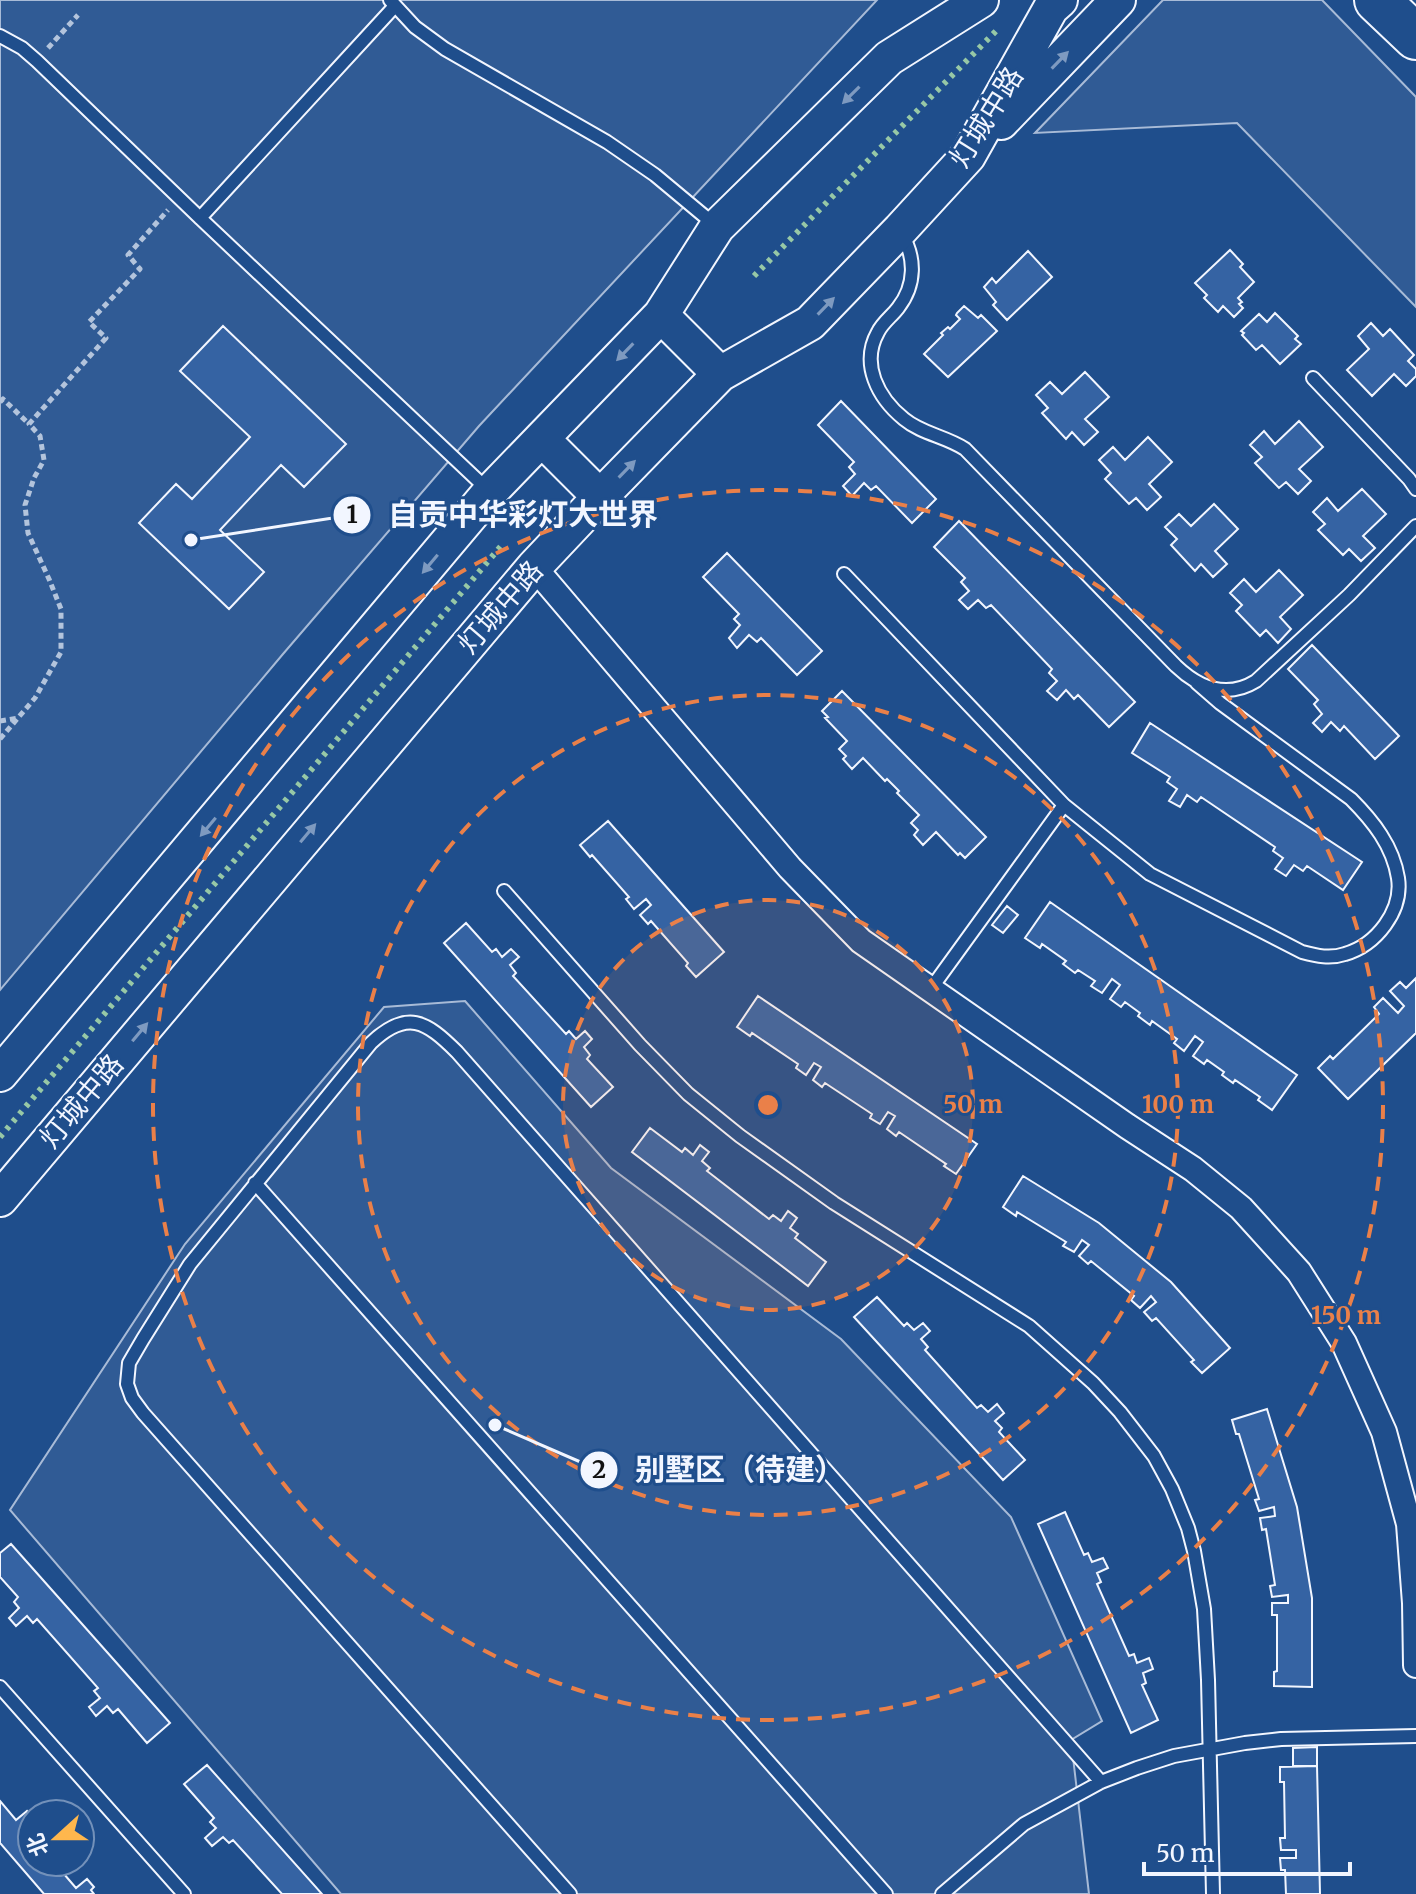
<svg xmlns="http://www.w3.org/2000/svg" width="1416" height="1894" font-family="Merriweather,'Noto Sans SC',serif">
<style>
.built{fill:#305b95;stroke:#a8bbd7;stroke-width:2}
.building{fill:#3563a3;stroke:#f2f6ff;stroke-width:2}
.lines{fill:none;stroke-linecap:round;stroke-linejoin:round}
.lane-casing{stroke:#f2f6ff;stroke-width:16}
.street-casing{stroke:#f2f6ff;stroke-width:28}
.secondary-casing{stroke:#f2f6ff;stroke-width:38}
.highway-casing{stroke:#f2f6ff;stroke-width:48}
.path{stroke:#b3c4dc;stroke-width:5;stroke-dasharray:6 4;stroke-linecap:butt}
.lane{stroke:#1f4e8c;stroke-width:12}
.street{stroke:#1f4e8c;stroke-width:24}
.secondary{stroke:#1f4e8c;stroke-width:34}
.highway{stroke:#1f4e8c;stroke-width:44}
.hedge{stroke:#97c8a6;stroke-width:6;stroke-dasharray:4 6;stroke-linecap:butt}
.oneway{fill:#7e9ac0}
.ring{fill:none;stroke:#ea8049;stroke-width:4;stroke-dasharray:14 10}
.labels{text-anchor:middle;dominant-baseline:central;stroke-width:6;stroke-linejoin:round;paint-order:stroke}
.street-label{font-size:28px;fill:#f2f6ff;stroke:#1f4e8c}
.centre{fill:#ea8049;stroke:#1f4e8c;stroke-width:4}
.ring-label{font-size:24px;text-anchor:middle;font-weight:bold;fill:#ea8049;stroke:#1f4e8c;stroke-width:6;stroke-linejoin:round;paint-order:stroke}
.leader{fill:none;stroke:#f2f6ff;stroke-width:3}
.callout-dot{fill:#f2f6ff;stroke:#1f4e8c;stroke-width:3}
.mark-label{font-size:24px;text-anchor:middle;font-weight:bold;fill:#111}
.callout-label{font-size:30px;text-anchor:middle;font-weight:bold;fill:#f2f6ff;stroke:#1f4e8c;stroke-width:6;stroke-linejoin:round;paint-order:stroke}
</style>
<rect width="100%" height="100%" fill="#1f4e8c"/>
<path class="built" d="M0 0H877L479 426 283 654 0 990Z
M1163 0H1322L1416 97V307L1237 123 1035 133Z
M465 1001 611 1168 841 1339 1011 1517 1102 1721 1071 1740 1089 1894H341L10 1510 185 1244 384 1007Z"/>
<path class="building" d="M1230 250 1243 264 1240 267 1254 282 1238 298 1242 302 1239 304 1243 308 1234 317 1223 306 1218 312 1204 298 1207 295 1195 283Z
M1028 251 1052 277 1007 320 993 305 996 302 984 287 992 278 996 283Z
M964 306 978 318 981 315 997 331 948 377 924 354 943 335 941 333 948 327 950 329 960 319 956 315 957 313Z
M1275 313 1298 336 1295 339 1301 344 1280 364 1262 345 1256 350 1242 335 1244 333 1241 331 1259 314 1267 322Z
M1371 323 1383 336 1390 329 1414 355 1408 361 1416 369V376L1406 386 1394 374 1372 396 1347 370 1369 349 1358 336Z
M223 326 346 444 304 487 281 465 220 530 264 572 229 609 139 523 176 484 192 499 250 437 180 371Z
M1085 372 1109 397 1085 419 1098 432 1084 445 1072 432 1066 439 1042 413 1048 408 1036 395 1050 382 1062 394Z
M841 401 936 499 912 523 876 486 871 490 864 483 852 496 843 486 855 474 849 467 854 462 818 425Z
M1299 421 1323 447 1299 469 1311 481 1298 494 1286 482 1279 488 1255 463 1262 457 1250 445 1264 431 1275 444Z
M1148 437 1172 462 1149 484 1161 497 1147 510 1136 498 1129 504 1105 479 1111 473 1099 460 1113 447 1125 460Z
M1362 489 1386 514 1363 536 1375 548 1361 561 1349 549 1343 555 1318 530 1325 524 1313 512 1327 498 1338 511Z
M1214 504 1238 529 1215 551 1227 564 1213 577 1201 564 1195 571 1171 545 1177 539 1165 527 1179 514 1191 526Z
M959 521 1135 702 1109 727 1078 695 1074 699 1066 690 1057 700 1047 691 1057 681 1049 673 1052 669 991 605 986 608 978 600 968 609 959 600 969 591 961 582 965 578 934 547Z
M727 553 822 651 797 675 761 638 757 642 749 635 737 648 729 638 740 625 734 619 739 614 703 577Z
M1279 570 1303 595 1280 617 1291 629 1278 643 1266 630 1260 636 1236 611 1242 605 1230 593 1244 579 1256 592Z
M1312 645 1399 736 1375 759 1344 726 1340 731 1331 722 1322 732 1313 723 1322 714 1314 704 1318 700 1288 669Z
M842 691 986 837 965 858 960 853 958 855 936 832 923 845 914 835 918 830 911 823 919 815 897 793 899 791 887 779 885 781 863 758 852 769 843 759 846 756 839 749 847 741 825 718 828 717 822 711Z
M1150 723 1362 862 1343 890 1307 866 1303 871 1294 865 1286 876 1275 869 1283 858 1273 851 1275 847 1201 797 1197 802 1187 795 1180 807 1169 801 1177 789 1167 782 1170 777 1132 753Z
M608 821 724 952 696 977 686 966 688 963 651 921 648 924 640 915 651 905 646 899 634 909 626 899 629 897 592 855 590 857 580 845Z
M1050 902 1297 1075 1272 1110 1258 1100 1260 1097 1235 1080 1233 1083 1222 1075 1224 1072 1207 1060 1204 1064 1193 1056 1203 1042 1195 1036 1184 1051 1174 1043 1177 1039 1152 1021 1150 1025 1138 1016 1140 1013 1125 1002 1121 1007 1110 999 1120 985 1112 979 1102 993 1091 986 1095 981 1078 970 1075 973 1063 964 1066 961 1042 944 1040 948 1025 938Z
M1007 906 1018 915 1003 933 992 925Z
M466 923 492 952 496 949 502 957 511 949 519 957 510 965 516 973 513 976 566 1034 569 1031 576 1039 585 1031 592 1039 584 1047 590 1055 587 1059 613 1087 591 1107 444 943Z
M1416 978V1033L1348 1099 1318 1068 1330 1056 1333 1059 1379 1014 1374 1007 1383 998 1398 1013 1404 1006 1390 991 1400 982 1406 988Z
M758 996 977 1144 956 1174 944 1166 946 1164 899 1132 896 1136 887 1129 895 1116 888 1112 880 1124 870 1118 872 1114 825 1083 822 1087 813 1080 821 1067 814 1063 806 1075 796 1068 798 1064 752 1033 750 1036 737 1027Z
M650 1128 682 1152 685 1148 693 1155 700 1145 709 1152 702 1161 710 1168 707 1171 769 1219 773 1215 781 1221 788 1211 797 1218 790 1228 798 1234 795 1238 826 1262 808 1286 632 1152Z
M1023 1176 1099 1223 1171 1282 1230 1348 1202 1373 1191 1362 1194 1360 1156 1318 1152 1321 1144 1312 1156 1302 1151 1296 1140 1308 1131 1300 1134 1296 1091 1261 1088 1264 1079 1256 1089 1245 1082 1240 1074 1252 1063 1246 1066 1242 1017 1212 1016 1216 1003 1207Z
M877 1297 904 1326 907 1323 914 1330 923 1323 930 1331 921 1339 928 1347 925 1350 977 1408 981 1405 988 1412 997 1404 1004 1413 995 1421 1002 1428 999 1432 1025 1460 1003 1480 854 1317Z
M1267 1409 1297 1507 1312 1598V1687L1274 1686V1672L1277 1671V1615H1272V1603H1288V1595L1272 1597 1270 1586 1275 1585 1266 1529 1262 1530 1260 1518 1275 1516 1274 1507 1259 1511 1255 1500 1259 1499 1239 1434H1236L1232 1420Z
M1065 1512 1084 1555 1088 1553 1092 1562 1103 1558 1108 1568 1097 1573 1101 1582 1097 1584 1129 1656 1134 1654 1137 1663 1149 1658 1153 1669 1143 1673 1146 1683 1142 1685 1158 1720 1131 1733 1038 1524Z
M11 1544 170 1723 147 1743 118 1709 113 1713 107 1706 96 1716 89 1707 100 1698 94 1691 98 1688 37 1619 33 1623 27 1616 16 1626 9 1618 19 1608 14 1602 18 1597 0 1577V1553Z
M1317 1747V1766H1293V1748Z
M207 1765 322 1894H282L233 1840 229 1843 223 1837 212 1846 205 1838 216 1828 210 1822 214 1818 184 1784Z
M1317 1766 1320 1894H1286L1285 1870H1281L1280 1858H1296V1850H1281L1280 1838H1285L1284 1782H1280V1767Z
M0 1801 16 1820 27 1811 32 1817V1833L30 1835 32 1837V1862H50L56 1869 58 1867 76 1888 87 1879 94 1887 91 1890 94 1894H44L0 1843Z"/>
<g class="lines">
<g class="lane-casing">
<path id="lane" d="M390 0 415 27 445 49 607 142 655 175 715 225
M0 36 22 48 37 61 200 218 488 490
M200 218 395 6
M901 233C916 257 916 285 898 308 892 316 883 322 878 332 860 364 878 398 904 419 922 434 945 436 965 449L1176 666C1199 688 1227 699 1256 681L1349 595 1416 526
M1313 378 1409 479 1416 489
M844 574 1064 805 1150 874 1302 952C1317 956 1330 959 1345 954 1376 945 1403 911 1398 878 1393 846 1373 821 1351 799L1220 703 1197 683
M504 891 640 1045 688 1094 740 1136 834 1203 1029 1326 1093 1383 1120 1412 1154 1456 1172 1489 1188 1528 1194 1551 1204 1609 1208 1680 1213 1894
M930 990 1064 805
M255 1183 886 1894
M0 1687 184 1894
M570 1894 143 1413 132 1398 127 1384 129 1363 143 1339 190 1264 371 1043C407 1009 426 1021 457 1052L1101 1782
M942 1894 1024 1824 1101 1782 1137 1768 1174 1756 1245 1743 1281 1739 1416 1736"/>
</g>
<g class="street-casing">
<path id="street" d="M534 567 790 868 861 941 1127 1126 1193 1169 1241 1208 1299 1272 1344 1343 1384 1432 1409 1524 1415 1603 1416 1665"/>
</g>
<g class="secondary-casing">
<path id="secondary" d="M1001 122 1118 0
M661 315 720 374
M542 439 600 497
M0 1074 490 492 661 315 717 227 889 58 981 0
M0 1199 534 567 600 497 720 374 810 323 900 230 968 156 1051 8 1060 0"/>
</g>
<g class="highway-casing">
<path id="highway" d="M1377 0 1416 37"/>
</g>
<path class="path" d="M48 48 78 15
M0 402 3 399 29 424
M0 721 18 718
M0 739 35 698 61 652V609L49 579 28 533 25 505 34 478 44 460 40 436 29 424 106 338 89 322 140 269 128 255 168 210"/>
<use href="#lane" class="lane"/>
<use href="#street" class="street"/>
<use href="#secondary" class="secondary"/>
<use href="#highway" class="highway"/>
<path class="hedge" d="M754 276 996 31
M0 1137 501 546"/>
</g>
<defs><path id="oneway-solid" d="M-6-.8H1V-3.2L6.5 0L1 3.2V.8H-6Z" transform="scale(2)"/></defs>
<g class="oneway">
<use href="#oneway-solid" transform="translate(1060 60) rotate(-46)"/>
<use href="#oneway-solid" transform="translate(851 95) rotate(135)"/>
<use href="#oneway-solid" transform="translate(826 306) rotate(-46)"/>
<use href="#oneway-solid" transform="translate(625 352) rotate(134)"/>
<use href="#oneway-solid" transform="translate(627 469) rotate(-46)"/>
<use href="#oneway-solid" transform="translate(430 564) rotate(130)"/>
<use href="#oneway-solid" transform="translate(208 827) rotate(130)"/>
<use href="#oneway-solid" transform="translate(308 833) rotate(-50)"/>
<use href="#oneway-solid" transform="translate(140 1032) rotate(-50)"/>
</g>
<circle cx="768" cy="1105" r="205" fill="#ea8049" fill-opacity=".12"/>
<g class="ring">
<circle cx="768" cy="1105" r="205"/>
<circle cx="768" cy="1105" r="410"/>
<circle cx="768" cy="1105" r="615"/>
</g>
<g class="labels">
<g class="street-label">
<text transform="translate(986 117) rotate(-58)">灯城中路</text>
<text transform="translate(500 607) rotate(-49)">灯城中路</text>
<text transform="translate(81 1101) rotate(-50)">灯城中路</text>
</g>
</g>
<circle cx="768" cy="1105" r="12" class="centre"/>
<g class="ring-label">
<text x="973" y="1113">50 m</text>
<text x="1178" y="1113">100 m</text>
<text x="1346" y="1324">150 m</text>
</g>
<path class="leader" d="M191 540L352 515M495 1425L599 1470"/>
<g class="callout-dot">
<circle cx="191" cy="540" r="8"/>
<circle cx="495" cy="1425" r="8"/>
<circle cx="352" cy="515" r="20"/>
<circle cx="599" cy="1470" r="20"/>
</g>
<g class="mark-label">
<text x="352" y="523">1</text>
<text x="599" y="1478">2</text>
</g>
<g class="callout-label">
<text x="523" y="525">自贡中华彩灯大世界</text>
<text x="740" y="1480">别墅区（待建）</text>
</g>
<g transform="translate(56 1838) rotate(249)"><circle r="38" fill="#1f4e8c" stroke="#7391ba" stroke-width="2"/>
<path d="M0-6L14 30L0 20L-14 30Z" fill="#ffb74d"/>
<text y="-12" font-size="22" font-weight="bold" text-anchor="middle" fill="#f2f6ff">北</text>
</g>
<path d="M1144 1862v12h206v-12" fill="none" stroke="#f2f6ff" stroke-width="4"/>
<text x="1156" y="1862" font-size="24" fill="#f2f6ff" stroke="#1f4e8c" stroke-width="6" paint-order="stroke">50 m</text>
</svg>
